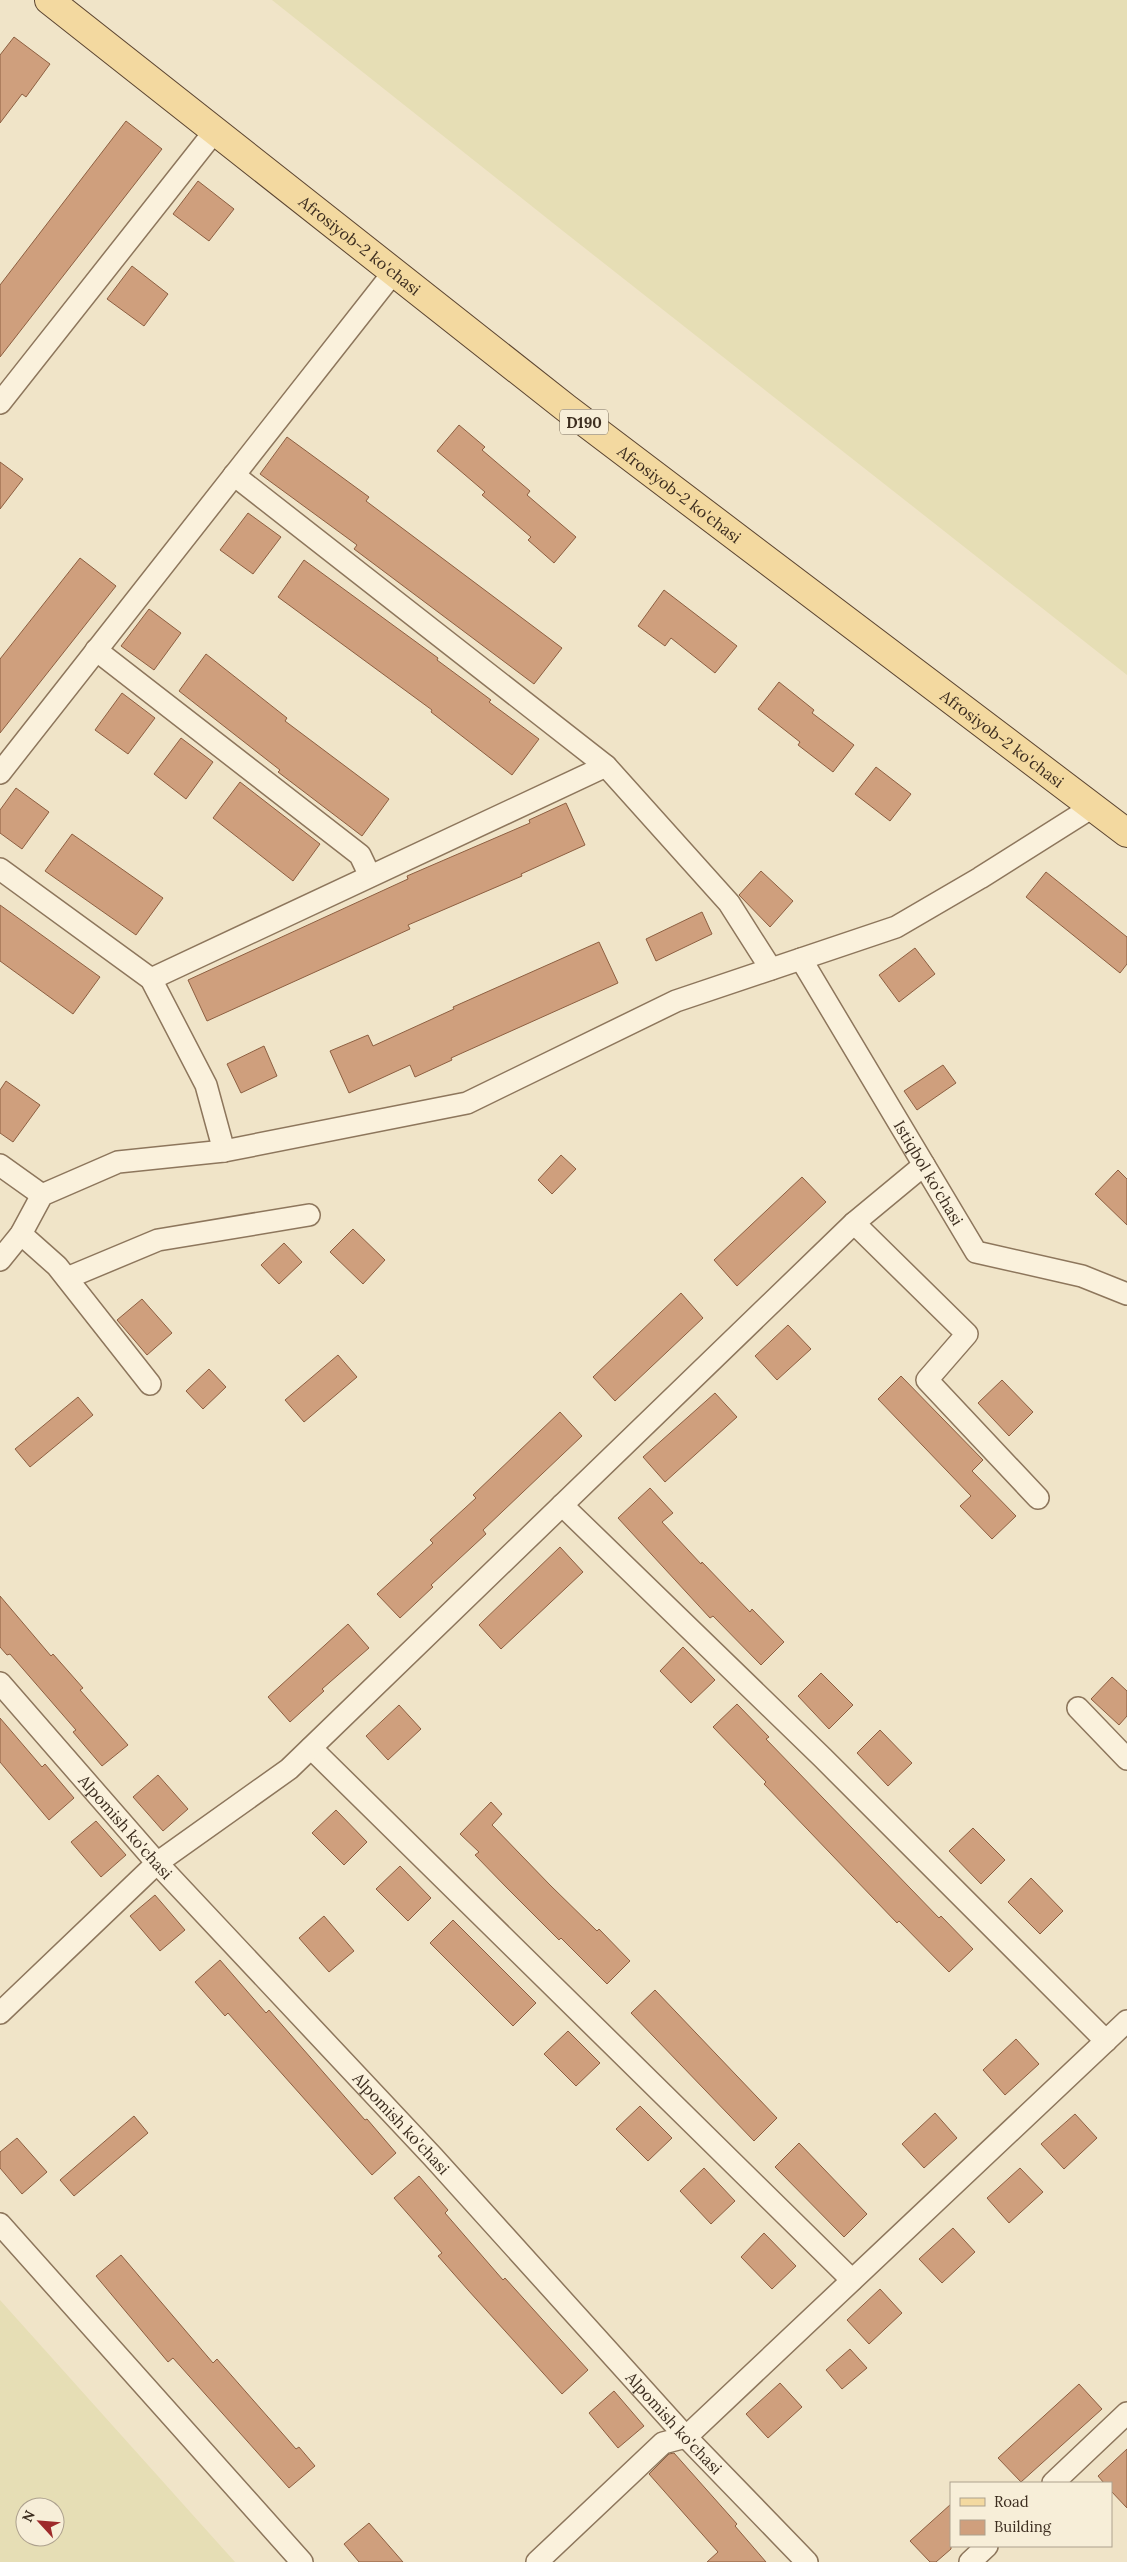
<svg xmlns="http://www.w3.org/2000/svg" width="1127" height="2562" font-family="Lora,serif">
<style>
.farmland{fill:#e6deb5;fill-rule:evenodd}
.building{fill:#cf9f7d;stroke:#8d5f41}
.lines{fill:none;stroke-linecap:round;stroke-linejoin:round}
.minor-casing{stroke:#8d765c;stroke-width:24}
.primary-casing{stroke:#5b4430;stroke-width:30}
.minor{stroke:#faf1dc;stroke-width:21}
.primary{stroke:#f3d9a0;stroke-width:28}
.labels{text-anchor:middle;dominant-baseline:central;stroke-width:4;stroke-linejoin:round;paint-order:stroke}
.shield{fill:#f7eed8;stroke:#756857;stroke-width:1}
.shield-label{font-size:15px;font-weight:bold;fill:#3d2e20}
.street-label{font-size:16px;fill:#3d2e20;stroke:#f7eed8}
</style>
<rect width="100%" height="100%" fill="#f0e4c8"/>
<path class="farmland" d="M272 0H1127V675L563 231Z
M0 2300 235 2562H0ZM25 2507H55V2537H25Z"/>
<path class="building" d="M14 37 50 64 26 97 22 94 0 123V55Z
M126 121 162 149 0 357V285Z
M198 181 234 209 209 241 173 214Z
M132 266 168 294 144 326 107 299Z
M459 425 485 447 482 450 530 491 527 495 576 537 554 563 528 540 531 537 482 495 485 492 437 451Z
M287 437 369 497 366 501 562 648 534 684 354 549 357 545 260 474Z
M0 462 23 479 0 509Z
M248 513 281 537 253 574 220 550Z
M80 558 116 586 0 733V659Z
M304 560 438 658 437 660 491 700 489 702 539 739 512 775 431 712 432 710 278 597Z
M664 590 737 646 715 673 671 638 665 646 638 626Z
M149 609 181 633 154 670 121 646Z
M206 654 287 718 285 721 389 799 362 836 278 772 280 770 179 691Z
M779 682 814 710 812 713 854 745 833 772 798 745 800 742 758 709Z
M122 693 155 718 128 754 95 730Z
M181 738 213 762 186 799 154 774Z
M876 767 911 794 890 821 855 794Z
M240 782 320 844 293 881 213 818Z
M16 788 49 812 22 849 0 833V810Z
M566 803 585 845 521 874 522 876 408 925 410 929 207 1021 188 980 408 879 407 876 530 823 529 820Z
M72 834 163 898 136 935 45 871Z
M761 871 793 901 770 927 739 895Z
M1046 872 1127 937V964L1120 973 1026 897Z
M0 905 100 977 73 1014 0 961Z
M702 912 712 934 656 961 646 939Z
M599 942 618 983 451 1058 452 1060 415 1077 410 1065 349 1093 330 1051 368 1035 373 1046 454 1009 453 1007Z
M915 948 935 974 899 1002 879 975Z
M264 1046 277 1076 241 1093 227 1064Z
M943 1065 956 1083 917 1110 904 1091Z
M6 1081 40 1105 13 1142 0 1133V1090Z
M561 1155 576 1169 552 1194 538 1180Z
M1118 1170 1127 1179V1225L1095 1194Z
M802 1177 826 1202 737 1286 714 1260Z
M353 1229 385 1260 363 1284 330 1252Z
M284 1243 302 1262 279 1284 261 1265Z
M681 1293 703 1318 615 1401 593 1377Z
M142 1299 172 1333 147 1355 117 1320Z
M788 1325 811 1349 777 1380 755 1356Z
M338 1355 357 1377 304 1422 285 1400Z
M209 1369 226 1387 203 1409 186 1391Z
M901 1376 983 1460 972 1471 1016 1516 992 1539 960 1506 971 1496 878 1399Z
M1002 1380 1033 1412 1009 1436 978 1403Z
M715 1393 737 1417 665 1482 643 1457Z
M78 1397 93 1415 30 1467 15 1449Z
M560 1412 582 1436 483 1530 486 1534 431 1585 433 1587 400 1618 377 1594 433 1543 430 1540 476 1498 473 1495Z
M650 1488 673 1513 662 1522 701 1564 702 1562 750 1612 752 1609 784 1642 761 1665 713 1616 710 1618 618 1518Z
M560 1547 583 1572 501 1649 479 1625Z
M0 1596 51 1656 53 1654 83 1688 80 1690 128 1745 102 1766 73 1732 76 1730 10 1654 7 1655 0 1647Z
M348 1624 369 1648 322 1689 324 1691 290 1722 268 1697Z
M683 1647 715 1680 691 1703 660 1671Z
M821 1673 853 1705 829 1729 798 1696Z
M1112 1677 1127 1691V1716L1119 1725 1091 1699Z
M737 1704 769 1737 766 1739 939 1918 941 1916 973 1949 949 1972 899 1921 897 1923 764 1784 766 1782 713 1727Z
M399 1705 421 1729 388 1760 366 1736Z
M0 1718 42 1767 45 1764 74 1798 49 1820 0 1762Z
M880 1730 912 1763 888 1786 857 1753Z
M158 1775 188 1809 163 1831 133 1797Z
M491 1802 502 1814 492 1825 550 1885 597 1931 599 1929 630 1961 607 1984 561 1938 559 1940 507 1888 475 1855 479 1852 460 1834Z
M336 1810 367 1842 344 1865 312 1833Z
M96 1821 126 1855 101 1877 71 1842Z
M973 1828 1005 1860 981 1884 949 1851Z
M400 1866 431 1898 408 1921 376 1889Z
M1031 1878 1063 1911 1040 1934 1008 1902Z
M155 1895 185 1930 160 1951 130 1916Z
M324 1916 354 1951 329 1972 299 1938Z
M453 1920 536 2003 513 2026 430 1943Z
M220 1960 266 2013 269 2010 365 2120 367 2119 396 2153 372 2175 228 2013 225 2016 195 1982Z
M655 1990 777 2118 754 2141 631 2013Z
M568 2031 600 2063 576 2086 544 2054Z
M1016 2039 1039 2064 1005 2095 983 2070Z
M640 2106 672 2138 648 2161 616 2129Z
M935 2113 957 2138 924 2168 902 2144Z
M1075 2114 1097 2138 1064 2169 1041 2144Z
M134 2116 148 2133 74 2196 60 2180Z
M17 2138 47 2172 22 2194 0 2168V2152Z
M799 2143 867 2214 844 2237 775 2167Z
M704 2168 735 2201 711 2224 680 2191Z
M1020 2168 1043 2192 1009 2223 987 2198Z
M419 2176 448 2210 445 2213 503 2280 505 2278 588 2370 562 2394 468 2290 438 2256 442 2253 394 2198Z
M953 2228 975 2252 942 2283 919 2259Z
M764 2233 796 2266 772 2289 741 2257Z
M121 2255 213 2363 217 2359 296 2449 299 2447 315 2466 289 2488 173 2358 168 2362 96 2276Z
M880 2289 902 2313 869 2344 847 2320Z
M850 2349 867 2368 842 2389 826 2370Z
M780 2383 802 2407 768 2438 746 2414Z
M1079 2384 1102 2409 1021 2482 998 2458Z
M614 2391 644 2426 618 2448 589 2413Z
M1127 2449V2508L1111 2491V2483H1104L1098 2476Z
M674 2453 737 2524 735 2526 766 2562H707L718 2552 649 2474 669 2454Z
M951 2504V2549L936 2562H930L910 2541Z
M369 2523 403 2562H359L344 2544Z"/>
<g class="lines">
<g class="minor-casing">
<g id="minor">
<path d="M0 403 214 132"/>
<path d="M234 475 606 766 729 903 771 969"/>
<path d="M96 650 360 855 370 876"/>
<path d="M0 773 393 273"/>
<path d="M0 869 151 979 206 1085 224 1151"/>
<path id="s1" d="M801 959 976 1252 1082 1276 1127 1294"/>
<path d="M151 979 606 766"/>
<path d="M0 1165 42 1195"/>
<path d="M854 1223 967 1334 927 1380 1038 1498"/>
<path d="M21 1234 57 1266 150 1384"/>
<path d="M0 1260 21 1234 42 1195 118 1162 224 1151 467 1103 676 1001 896 927 980 878 1094 806"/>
<path d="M67 1278 158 1240 309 1215"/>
<path d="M562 1505 823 1758 1106 2041"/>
<path id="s2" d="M0 1683 157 1863 433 2157 686 2437 807 2562"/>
<path d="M1078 1708 1127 1759"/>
<path d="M311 1748 852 2280"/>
<path d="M0 2013 157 1863 289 1769 854 1223 924 1165"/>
<path d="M0 2224 302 2562"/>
<path d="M1053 2483 1127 2413"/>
<path d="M537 2562 663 2443 686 2437 1127 2021"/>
<path d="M970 2562 987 2546"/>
</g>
</g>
<g class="primary-casing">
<g id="primary">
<path id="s3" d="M49 0 566 408 1127 833"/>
</g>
</g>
<use href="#minor" class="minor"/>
<use href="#primary" class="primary"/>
</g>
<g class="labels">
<rect class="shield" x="560" y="409.5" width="48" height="25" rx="4"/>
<g class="shield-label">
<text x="584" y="422">D190</text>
</g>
<g class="street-label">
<text stroke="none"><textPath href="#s3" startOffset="396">Afrosiyob-2 ko'chasi</textPath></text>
<text stroke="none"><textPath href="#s3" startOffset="801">Afrosiyob-2 ko'chasi</textPath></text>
<text stroke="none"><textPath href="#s3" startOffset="1206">Afrosiyob-2 ko'chasi</textPath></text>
<text stroke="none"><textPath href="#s1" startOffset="249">Istiqbol ko'chasi</textPath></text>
<text stroke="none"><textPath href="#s2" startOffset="191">Alpomish ko'chasi</textPath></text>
<text stroke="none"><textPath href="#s2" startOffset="596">Alpomish ko'chasi</textPath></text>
<text stroke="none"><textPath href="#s2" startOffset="1001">Alpomish ko'chasi</textPath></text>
</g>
</g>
<rect x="950" y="2482" width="162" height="65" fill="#f7eed8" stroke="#ada18e"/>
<rect x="960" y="2498" width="25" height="8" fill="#f3d9a0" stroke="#ada18e"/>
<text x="994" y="2507" font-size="15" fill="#3d2e20">Road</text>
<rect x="960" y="2520" width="25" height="15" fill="#cf9f7d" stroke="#ada18e"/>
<text x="994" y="2532" font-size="15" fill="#3d2e20">Building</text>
<g transform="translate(40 2522) rotate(296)"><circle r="24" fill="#f7eed8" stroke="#ada18e"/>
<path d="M0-4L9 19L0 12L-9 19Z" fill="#9e2a2b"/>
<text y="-8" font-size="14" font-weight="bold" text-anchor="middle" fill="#3d2e20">N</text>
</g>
</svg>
